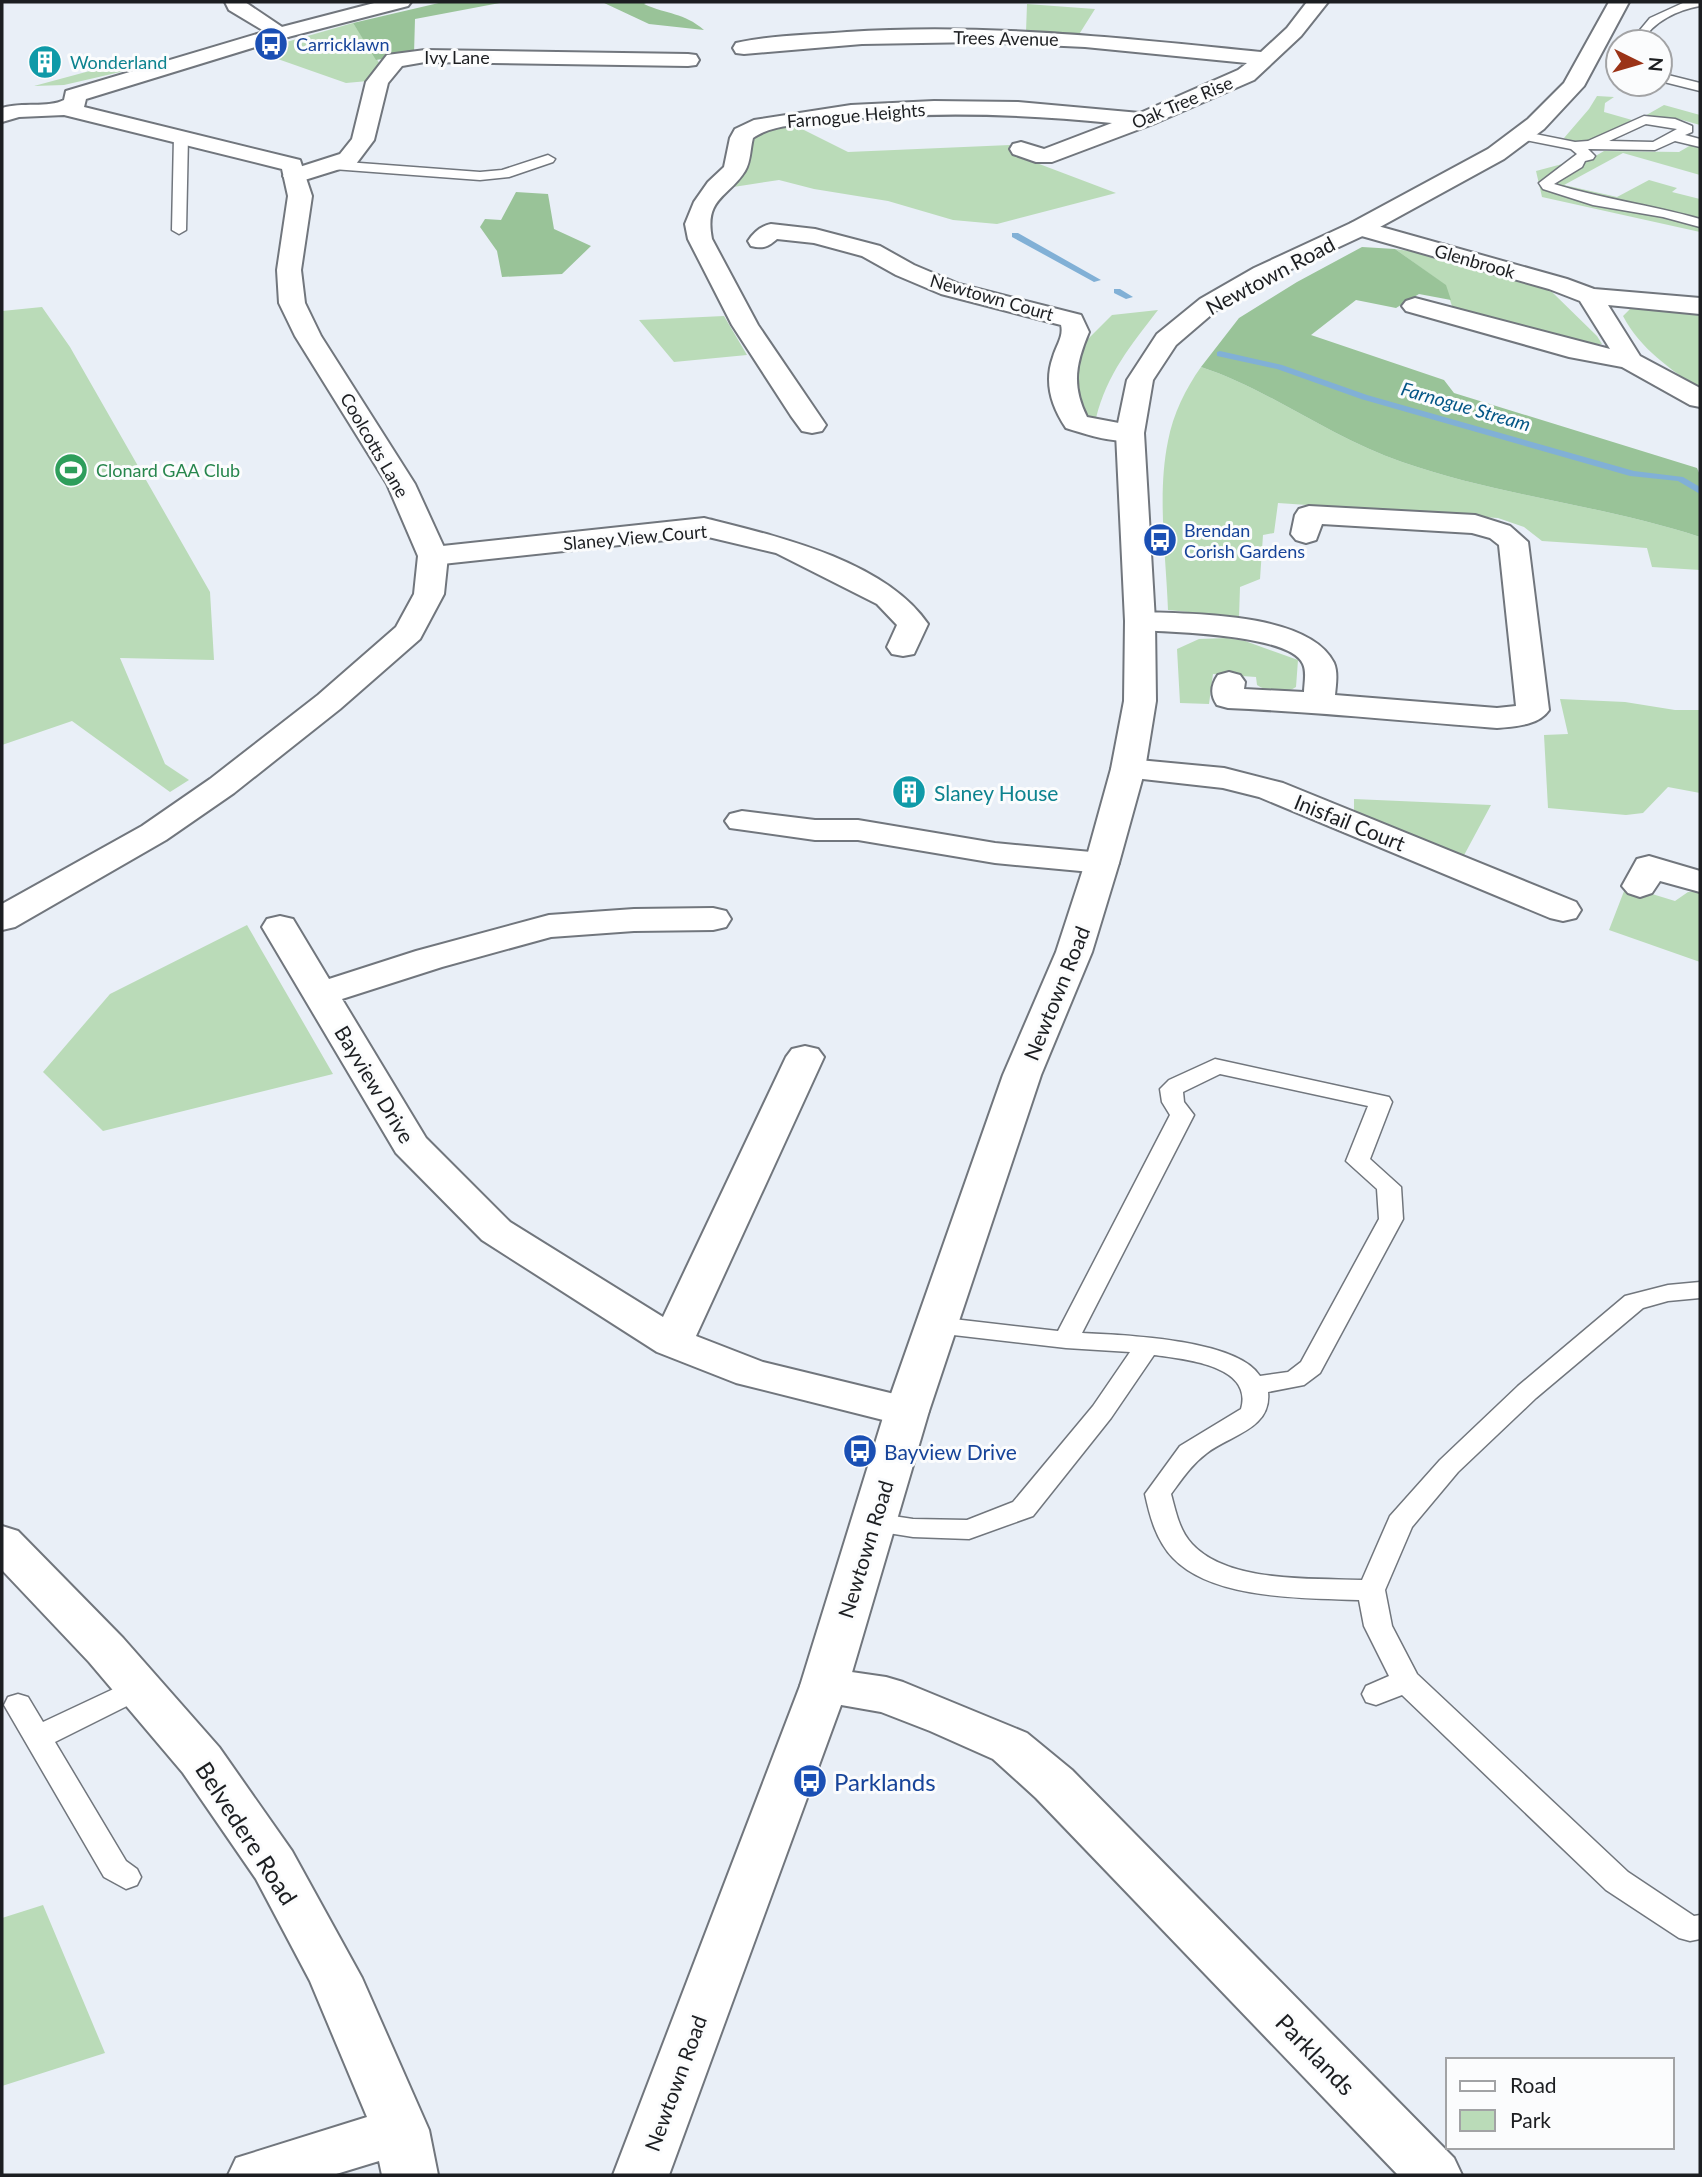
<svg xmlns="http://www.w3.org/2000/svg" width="1702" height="2177" font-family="Lato,sans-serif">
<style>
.green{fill:#badbb8}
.forest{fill:#99c398}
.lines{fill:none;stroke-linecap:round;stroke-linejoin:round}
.stream{fill:#81b0d6;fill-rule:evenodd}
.lane-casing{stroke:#71767d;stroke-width:3}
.street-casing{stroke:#71767d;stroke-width:4}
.secondary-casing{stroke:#71767d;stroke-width:4}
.lane{fill:#fff;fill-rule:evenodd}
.street{fill:#fff;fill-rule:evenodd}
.secondary{fill:#fff;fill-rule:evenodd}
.labels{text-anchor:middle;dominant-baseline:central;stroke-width:6;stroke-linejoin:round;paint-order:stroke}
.far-street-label{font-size:18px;fill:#1c1e21;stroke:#fbfcfd}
.far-transit-label{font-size:18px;fill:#164399;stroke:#fbfcfd;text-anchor:start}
.far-culture-label{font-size:18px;fill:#0d838f;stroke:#fbfcfd;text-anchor:start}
.far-leisure-label{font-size:18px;fill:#27864d;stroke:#fbfcfd;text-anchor:start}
.far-water-label{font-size:19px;font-style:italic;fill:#045686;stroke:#fbfcfd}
.street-label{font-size:21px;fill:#1c1e21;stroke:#fbfcfd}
.culture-label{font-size:21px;fill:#0d838f;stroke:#fbfcfd;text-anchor:start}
.transit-label{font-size:21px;fill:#164399;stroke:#fbfcfd;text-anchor:start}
.near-transit-label{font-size:24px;fill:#164399;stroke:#fbfcfd;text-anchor:start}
.near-street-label{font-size:24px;fill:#1c1e21;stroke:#fbfcfd}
</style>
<rect width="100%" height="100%" fill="#e9eff7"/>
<path class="green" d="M1027 4 1095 9 1078 36 1026 32Z
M353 23 380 64 368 81 346 83 255 51Z
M123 62 129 70 64 85 34 86Z
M1597 96 1614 97 1605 103 1604 112 1632 120C1611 130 1587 150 1564 138L1589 109Z
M1664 105 1700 115V125L1675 118 1643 117Z
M794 125 848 152 1010 145 1026 159 1116 193 997 224 953 220 888 201 814 189 779 180 727 188 748 167 751 138 767 130Z
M1691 145 1700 148V175L1623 153 1564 185 1617 197 1649 180 1677 188 1672 192 1700 199V232L1542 197 1536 171 1566 163 1582 164 1604 151 1679 152Z
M1395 249 1415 252 1545 289 1552 292 1597 336 1602 344 1589 345 1453 309 1445 285Z
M42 307 70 347 210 592 214 660 120 658 165 764 189 780 170 792 72 721 2 745V311Z
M1651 307 1700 313V390C1671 369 1640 349 1623 316L1630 309Z
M1158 310C1131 345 1107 374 1096 418H1089L1080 408 1074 364 1085 342 1112 315Z
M724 316 747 355 674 362 639 320Z
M1201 367C1271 390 1331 438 1402 462 1499 496 1603 505 1700 537V570L1652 567 1647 548 1542 541 1524 527 1498 518 1278 503 1274 533 1263 535 1260 579 1240 587 1239 617 1168 610C1166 555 1157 494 1168 441 1173 414 1186 388 1201 367Z
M1227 638 1245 641 1298 660 1296 687C1286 694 1267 692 1257 685L1256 677 1213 674 1209 704 1180 703 1177 649 1199 639Z
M1560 699 1625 702 1675 710H1700V793L1668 787 1643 813 1626 815 1548 808 1544 735 1568 734Z
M1354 799 1491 805 1462 859 1354 812Z
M1626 886 1675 901 1688 892H1700V962L1609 930Z
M247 925 333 1074 103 1131 43 1072 110 994Z
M43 1905 105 2053 2 2086V1918Z"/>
<path class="forest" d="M443 2H505L415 19 414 54 376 60 353 23Z
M602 2H648L644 4C668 15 683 12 704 30L649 24Z
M516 192 548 194 554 229 591 246 562 274 502 277 497 251 480 227 485 219 501 220Z
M1362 247 1395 249 1446 285 1451 300 1419 294 1396 308 1356 300 1311 335 1444 380 1454 393 1697 468 1700 475V537C1603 505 1499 496 1402 462 1331 438 1271 390 1201 367L1239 318 1297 282Z"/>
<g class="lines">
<path class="stream" d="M1012 233H1018L1101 280 1094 282 1012 237Z
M1114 289H1120L1133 297 1126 299 1114 293Z
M1220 351 1282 365 1367 395 1634 471 1683 477 1700 487V494L1678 481 1630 476 1361 399 1277 369 1217 356V352Z"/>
<g class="lane-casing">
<path id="lane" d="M1685 2H1700V6C1678 10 1653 21 1642 42H1630L1650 18Z
M1660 73 1700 83V91L1660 81Z
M1644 116 1675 119 1692 126V132L1685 135 1700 139V147L1675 141 1655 150 1588 149 1595 156 1593 159 1585 161 1582 167 1554 184C1602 199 1652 205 1700 219V227L1663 217 1593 205 1543 189 1539 183 1577 154 1571 149 1520 139 1513 135 1520 131 1575 142 1588 141ZM1646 124 1677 129 1653 142 1609 141Z
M181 132 188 136 186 230 179 234 172 230 174 136Z
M548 155 555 159 553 162 509 177 480 180 333 169 326 165 333 161 480 172 502 170Z
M1215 1059 1389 1097 1392 1102 1370 1159 1401 1187 1403 1219 1320 1373 1304 1385 1268 1392C1272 1429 1230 1435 1207 1453 1192 1464 1182 1479 1171 1494 1176 1512 1179 1530 1192 1544 1228 1583 1312 1578 1362 1580L1390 1516 1440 1460 1518 1386 1625 1296 1668 1285 1700 1282V1298L1668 1301 1643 1308 1536 1398 1458 1472 1412 1527 1385 1590 1392 1626 1417 1674 1628 1872 1694 1916 1700 1915V1939L1690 1941 1679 1938 1606 1890 1402 1695 1376 1705 1366 1702 1362 1694 1366 1686 1389 1676 1364 1626 1359 1600C1305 1598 1213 1600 1173 1558 1156 1540 1150 1517 1145 1494L1180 1446 1241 1409C1254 1365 1183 1359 1154 1355L1111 1418 1033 1516 969 1539 913 1537 863 1529 859 1522 863 1515 873 1513 913 1519 967 1520 1013 1502 1093 1406 1130 1352 1066 1348 936 1333 927 1331 923 1325 927 1319 936 1317 1058 1331 1170 1115 1162 1102 1160 1089 1169 1080ZM1220 1074 1368 1106 1346 1161 1377 1189 1379 1219 1301 1362 1288 1372 1260 1376C1237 1339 1123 1335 1082 1333L1194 1115 1184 1102 1183 1092Z
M139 1677 149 1681 153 1688 149 1695 55 1742 126 1861 137 1869 141 1877 137 1885 126 1889 104 1877 4 1705 8 1697 18 1694 28 1697 43 1722Z"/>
</g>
<g class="street-casing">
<path id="street" d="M225 2H245L291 33 288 37H274L229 10Z
M1307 2H1328L1301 36 1254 80 1153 124 1052 162H1036L1013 154 1010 149 1013 144 1021 142 1044 149 1112 123C1015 113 917 111 819 122 798 125 771 125 753 138 750 149 751 161 745 171 728 198 704 198 712 239L758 325 826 425 822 431 812 433 802 431 791 416 732 325 688 239 685 224 694 202 708 182 724 167 730 138 735 129 754 120 851 105 934 101 1018 102 1140 113 1238 70 1247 63 1085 47 981 42 862 44 744 54 736 53 733 48 736 43C772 35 811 35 847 32 986 23 1123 38 1261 52L1287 28Z
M425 50 688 54 696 55 699 60 696 65 688 66 425 62 402 66 388 83 374 140 356 164 295 183 287 181 283 176 287 171 340 154 352 139 366 82 387 55Z
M1360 221 1567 279 1594 289 1700 298V314L1608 305 1640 356 1700 388V407L1690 405 1622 367 1569 357 1406 311 1402 306 1406 301 1415 298 1610 349 1580 301 1549 289 1351 233 1348 228 1351 223Z
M771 224 815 229 880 246 914 265 959 284 1081 315 1089 332C1076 363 1071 385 1087 417L1140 427 1144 433 1140 439C1116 445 1089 435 1066 428 1051 406 1044 382 1053 357 1056 346 1064 336 1061 325L941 294 896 275 862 256 814 243 777 239C768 247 763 249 751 246L748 241C754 232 761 226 771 224Z
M1309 506 1475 515 1510 526 1528 542 1549 710C1538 726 1515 726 1497 728 1407 721 1318 712 1228 708L1217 705C1210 695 1211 685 1218 675L1229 672 1240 675 1245 682 1244 689 1304 692C1304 684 1307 672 1303 664 1290 634 1171 632 1140 630L1129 628 1125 621 1129 614 1140 612C1190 614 1309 612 1334 663 1338 672 1336 685 1335 695L1497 708 1516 706 1499 545 1490 538 1472 533 1322 524 1316 540 1306 543 1296 540 1291 534 1295 515 1299 509Z
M704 518C776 536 884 560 928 624L914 654 903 656 892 654 887 647 897 625 877 604 776 553 704 536 433 565 423 562 418 556 423 550 433 547Z
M1128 759 1224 768 1283 783 1576 902 1581 910 1576 918 1563 921 1550 918 1259 797 1223 788 1116 776 1111 769 1116 762Z
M742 811 815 820H858L995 843 1102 853 1114 856 1119 863 1114 870 1102 873 995 863 858 840H815L730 828 725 821 730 814Z
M1649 856 1700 871V892L1660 881 1652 893 1640 897 1628 893 1622 886 1637 859Z
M713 908 726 911 731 919 726 927 713 930 634 931 551 937 442 967 342 999 426 1138 510 1222 663 1317 786 1057 792 1049 805 1046 818 1049 824 1057 696 1336 763 1362 923 1401 929 1411 923 1421 907 1426 736 1383 657 1352 482 1240 396 1153 262 927 267 919 280 916 293 919 329 979 416 951 549 915 634 909Z
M824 1668 886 1677 903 1682 1027 1733 1072 1770 1454 2158 1462 2175H1398L1036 1798 993 1759 930 1731 881 1712 807 1699 800 1686 807 1673Z"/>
</g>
<g class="secondary-casing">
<path id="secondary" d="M378 2H411L408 6 288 37 86 99 84 107 300 160 312 196 301 270 305 303 321 336 415 484 448 556 444 594 420 639 340 709 234 793 166 840 15 927 2 930V904L142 826 210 779 318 695 396 627 414 594 418 556 387 484 295 336 279 303 277 270 288 196 282 169 64 115 19 117 2 122V108C21 102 49 108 64 100L66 91 274 29Z
M1609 2H1629L1584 86 1544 129 1504 159 1369 233 1272 278 1218 309 1176 345 1153 380 1144 433 1155 621 1156 701 1145 769 1119 863 1092 952 1041 1075 929 1411 848 1686 669 2175H613L800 1686 885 1411 1003 1075 1056 952 1085 863 1111 769 1124 701 1125 621 1116 433 1127 380 1157 334 1200 299 1254 268 1351 223 1488 149 1528 119 1564 83Z
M2 1526 18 1531 123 1638 219 1747 292 1851 362 1978 429 2130 438 2175H382L379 2161 333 2175H228L236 2158 367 2117 310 1981 256 1879 183 1773 89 1662 2 1570Z"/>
</g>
<use href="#lane" class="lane"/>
<use href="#street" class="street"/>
<use href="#secondary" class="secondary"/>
</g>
<defs>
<g id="bus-disc" transform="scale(1.75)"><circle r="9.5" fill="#1a4fb4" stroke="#fbfcfd"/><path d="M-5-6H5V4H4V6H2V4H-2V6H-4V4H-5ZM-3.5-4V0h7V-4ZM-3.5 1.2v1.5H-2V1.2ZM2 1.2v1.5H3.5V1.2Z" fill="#fff"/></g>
<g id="building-disc" transform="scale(1.75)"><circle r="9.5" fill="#0f9aa8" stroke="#fbfcfd"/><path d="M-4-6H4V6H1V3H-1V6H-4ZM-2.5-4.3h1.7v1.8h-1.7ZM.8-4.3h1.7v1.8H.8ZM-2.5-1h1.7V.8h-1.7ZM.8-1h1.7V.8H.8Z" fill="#fff"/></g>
<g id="stadium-disc" transform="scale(1.75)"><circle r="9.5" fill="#2e9e5b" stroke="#fbfcfd"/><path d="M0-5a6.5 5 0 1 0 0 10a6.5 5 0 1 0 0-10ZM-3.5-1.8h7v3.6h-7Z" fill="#fff"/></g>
</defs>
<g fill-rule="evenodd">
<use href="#bus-disc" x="271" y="44"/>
<use href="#building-disc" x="45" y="62"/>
<use href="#stadium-disc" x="71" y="470"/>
<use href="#bus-disc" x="1160" y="540"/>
<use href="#building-disc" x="909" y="792"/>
<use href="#bus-disc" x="860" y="1451"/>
<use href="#bus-disc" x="810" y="1781"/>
</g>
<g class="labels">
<g class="far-street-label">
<text transform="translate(1006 38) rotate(1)">Trees Avenue</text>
<text x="457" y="57">Ivy Lane</text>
<text transform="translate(1182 102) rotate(-23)">Oak Tree Rise</text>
<text transform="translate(856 115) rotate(-5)">Farnogue Heights</text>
<text transform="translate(1475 261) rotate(16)">Glenbrook</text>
<text transform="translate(992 297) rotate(16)">Newtown Court</text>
<text transform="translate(375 445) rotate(60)">Coolcotts Lane</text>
<text transform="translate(635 537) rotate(-5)">Slaney View Court</text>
</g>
<g class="far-transit-label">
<text x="296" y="44">Carricklawn</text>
<text x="1184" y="530">Brendan<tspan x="1184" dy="21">Corish Gardens</tspan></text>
</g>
<g class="far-culture-label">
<text x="70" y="62">Wonderland</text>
</g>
<g class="far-leisure-label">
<text x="96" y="470">Clonard GAA Club</text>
</g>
<g class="far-water-label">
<text transform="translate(1466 406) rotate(16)">Farnogue Stream</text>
</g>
<g class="street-label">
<text transform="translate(1270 275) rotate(-28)">Newtown Road</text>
<text transform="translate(1350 822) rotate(22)">Inisfail Court</text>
<text transform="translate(1056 993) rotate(-68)">Newtown Road</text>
<text transform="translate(375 1084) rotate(59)">Bayview Drive</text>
<text transform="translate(865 1549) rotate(-73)">Newtown Road</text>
<text transform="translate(675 2083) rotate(-70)">Newtown Road</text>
</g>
<g class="culture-label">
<text x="934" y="792">Slaney House</text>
</g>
<g class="transit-label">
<text x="884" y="1451">Bayview Drive</text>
</g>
<g class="near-transit-label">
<text x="834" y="1781">Parklands</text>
</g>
<g class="near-street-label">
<text transform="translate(247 1833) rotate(57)">Belvedere Road</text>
<text transform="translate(1316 2054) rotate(46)">Parklands</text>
</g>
</g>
<rect width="1702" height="2177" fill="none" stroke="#1c1e21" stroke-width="7"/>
<rect x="1446" y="2058" width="228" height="91" fill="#fbfcfd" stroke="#a2a3a5" stroke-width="2"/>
<rect x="1460" y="2081" width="35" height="10" fill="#ffffff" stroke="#a2a3a5" stroke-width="2"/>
<text x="1510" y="2093" font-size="21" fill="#1c1e21">Road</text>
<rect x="1460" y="2110" width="35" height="21" fill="#badbb8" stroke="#a2a3a5" stroke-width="2"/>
<text x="1510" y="2128" font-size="21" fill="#1c1e21">Park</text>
<g transform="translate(1639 63) rotate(95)"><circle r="33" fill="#fbfcfd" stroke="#a2a3a5" stroke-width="2"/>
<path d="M0-5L12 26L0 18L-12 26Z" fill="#9b3317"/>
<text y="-10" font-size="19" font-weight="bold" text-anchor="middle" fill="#1c1e21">N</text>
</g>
</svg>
